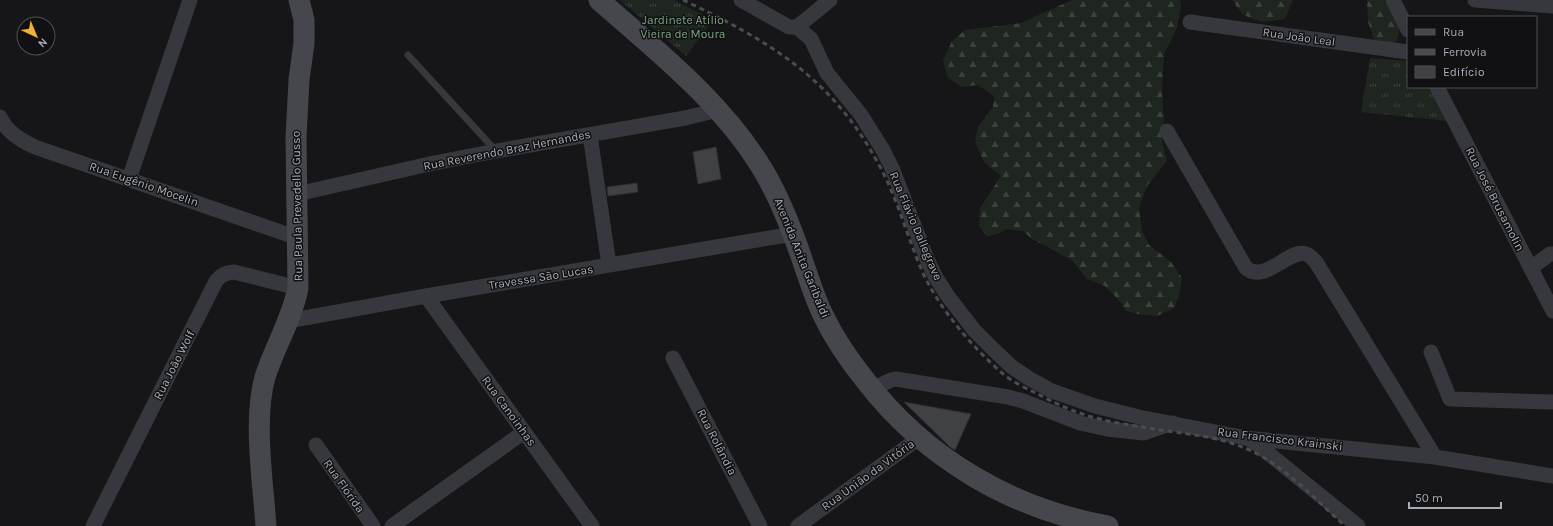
<svg xmlns="http://www.w3.org/2000/svg" width="1553" height="526" font-family="Karla,sans-serif">
<style>
.grass{fill:url(#grass-tufts)}
.forest{fill:url(#forest-firs)}
.building{fill:#404145;stroke:#303034}
.lines{fill:none;stroke-linecap:round;stroke-linejoin:round}
.lane{stroke:#37383d;stroke-width:7}
.street{stroke:#37383d;stroke-width:15}
.secondary{stroke:#45474d;stroke-width:21}
.rail{stroke:#4a4c52;stroke-width:3;stroke-dasharray:5 4;stroke-linecap:butt}
.labels{text-anchor:middle;dominant-baseline:central;stroke-width:3;stroke-linejoin:round;paint-order:stroke}
.park-label{font-size:12px;fill:#7fa381;stroke:#111113}
.street-label{font-size:12px;fill:#a8adb8;stroke:#111113}
</style>
<defs>
<pattern id="grass-tufts" width="24" height="20" patternUnits="userSpaceOnUse"><rect width="24" height="20" fill="#1e261f"/><path d="M3 7l-1-3M5 7V3M7 7l1-3M15 17l-1-3M17 17v-4M19 17l1-3" fill="none" stroke="#3c433d"/></pattern>
<pattern id="forest-firs" width="22" height="20" patternUnits="userSpaceOnUse"><rect width="22" height="20" fill="#1e261f"/><path d="M5 1l3.5 6h-7zM16 11l3.5 6h-7z" fill="#3c433d"/></pattern>
</defs>
<rect width="100%" height="100%" fill="#161618"/>
<path class="grass" d="M620 0H674L713 20 686 56Z
M1370 58 1408 61V87H1429L1447 121 1361 112Z"/>
<path class="forest" d="M1072 0H1180L1181 6 1177 28 1164 54 1162 92 1164 121 1162 141 1167 161 1147 186 1139 208 1142 231 1149 245 1171 262 1182 278 1179 296 1174 308 1157 316 1138 314 1126 311 1118 299 1105 286 1087 279 1072 260 1032 239 1023 231 1006 229 998 234 987 236 979 226 980 208 1001 176 984 162 975 142 978 127 993 107 994 96 978 85 962 87 948 78 943 60 952 41 965 30 1021 23Z
M1232 0H1293L1285 19 1262 22 1243 15Z
M1367 0H1387C1394 14 1405 28 1395 43H1383L1374 39 1368 22Z"/>
<path class="building" d="M716 147 721 179 698 184 693 152Z
M637 183 638 192 608 196 607 187Z
M904 402 971 414 955 450 950 447Z"/>
<g class="lines">
<path class="lane" d="M408 55 496 151"/>
<path class="street" d="M741 0 789 27H797L811 39 827 73 861 115 883 150 892 168 927 259 935 276 947 295 974 330 994 350 1012 367 1030 379 1052 391 1095 406 1139 417 1246 438 1435 457 1553 476
M1393 0 1408 30
M1475 0 1553 6
M1190 22 1408 52
M797 27 830 0
M1437 87 1553 311
M0 117C7 132 20 140 35 147L298 238
M1167 131 1246 268C1265 284 1289 248 1306 254 1310 255 1313 259 1316 262L1435 457
M590 135 609 265
M129 179 190 0
M297 194 434 163 496 151 685 118 718 110
M1531 268 1550 254H1553
M426 296 592 526
M288 321 426 296 793 234
M1431 352 1450 399 1553 402
M673 358 760 526
M872 389 891 380 896 379 1008 397 1023 401 1080 423 1107 429 1144 433 1173 423
M1249 439 1258 445 1358 526
M316 445 373 526
M93 526 216 281C221 275 225 273 234 272L298 288
M392 526 524 432
M798 526 919 438"/>
<path class="secondary" d="M599 0C658 52 722 102 763 170 781 200 793 232 804 265 810 282 815 299 823 315 834 338 849 360 865 380 925 458 1011 509 1108 526
M266 526C263 482 253 419 265 377 275 346 292 319 298 288L296 137 299 80 304 43V20L299 0"/>
<path class="rail" d="M683 0C769 41 831 77 878 163 897 197 907 236 922 271 938 307 972 347 1002 373 1011 381 1025 388 1036 393 1049 400 1063 407 1077 412 1103 422 1132 425 1160 430 1189 434 1220 437 1247 449 1283 464 1316 500 1345 526"/>
</g>
<g class="labels">
<g class="park-label">
<text x="683" y="20">Jardinete Atílio<tspan x="683" dy="14">Vieira de Moura</tspan></text>
</g>
<g class="street-label">
<text transform="translate(1299 37) rotate(8)">Rua João Leal</text>
<text transform="translate(507 150) rotate(-11)">Rua Reverendo Braz Hernandes</text>
<text transform="translate(144 184) rotate(19)">Rua Eugênio Mocelin</text>
<text transform="translate(1495 199) rotate(63)">Rua José Brusamolin</text>
<text transform="translate(297 206) rotate(-91)">Rua Paula Prevedello Gusso</text>
<text transform="translate(916 226) rotate(67)">Rua Flávio Dallegrave</text>
<text transform="translate(802 258) rotate(68)">Avenida Anita Garibaldi</text>
<text transform="translate(541 277) rotate(-9)">Travessa São Lucas</text>
<text transform="translate(174 365) rotate(-63)">Rua João Wolf</text>
<text transform="translate(509 411) rotate(54)">Rua Canoinhas</text>
<text transform="translate(1280 439) rotate(7)">Rua Francisco Krainski</text>
<text transform="translate(717 442) rotate(63)">Rua Rolândia</text>
<text transform="translate(868 475) rotate(-36)">Rua União da Vitória</text>
<text transform="translate(344 486) rotate(55)">Rua Flórida</text>
</g>
</g>
<rect x="1407" y="16" width="130" height="72" fill="#111113" stroke="#4d4f55"/>
<rect x="1415" y="29" width="20" height="6" fill="#45474d" stroke="#4d4f55"/>
<text x="1443" y="36" font-size="12" fill="#a8adb8">Rua</text>
<rect x="1415" y="49" width="20" height="6" fill="#4a4c52" stroke="#4d4f55"/>
<text x="1443" y="56" font-size="12" fill="#a8adb8">Ferrovia</text>
<rect x="1415" y="66" width="20" height="12" fill="#404145" stroke="#4d4f55"/>
<text x="1443" y="76" font-size="12" fill="#a8adb8">Edifício</text>
<g transform="translate(36 36) rotate(136)"><circle r="19" fill="#111113" stroke="#4d4f55"/>
<path d="M0-3L7 15L0 10L-7 15Z" fill="#f2b134"/>
<text y="-6" font-size="11" font-weight="bold" text-anchor="middle" fill="#a8adb8">N</text>
</g>
<path d="M1409 502v6h92v-6" fill="none" stroke="#a8adb8" stroke-width="2"/>
<text x="1415" y="502" font-size="12" fill="#a8adb8" stroke="#111113" stroke-width="3" paint-order="stroke">50 m</text>
</svg>
